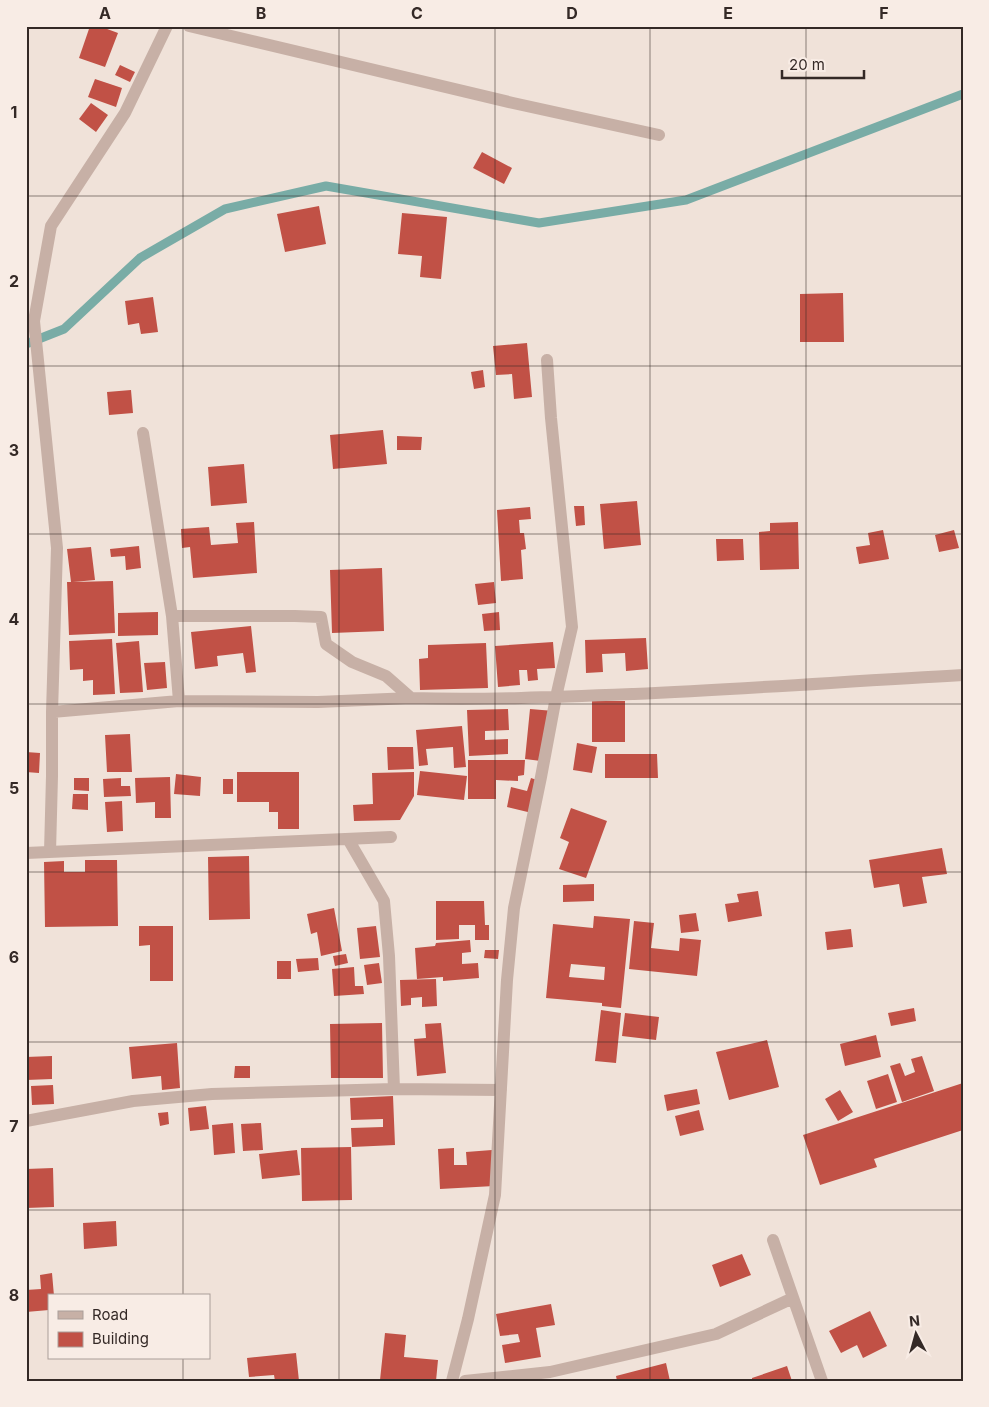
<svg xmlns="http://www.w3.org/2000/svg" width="989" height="1407" font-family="Inter,sans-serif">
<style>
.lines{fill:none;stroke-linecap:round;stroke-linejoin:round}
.stream{stroke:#79aca6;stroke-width:9}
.building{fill:#c15146;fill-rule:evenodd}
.minor{stroke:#c7b0a6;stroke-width:12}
.grid{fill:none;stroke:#342926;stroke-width:1;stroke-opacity:0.55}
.neatline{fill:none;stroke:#342926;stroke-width:2}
.grid-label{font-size:16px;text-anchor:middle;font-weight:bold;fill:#342926}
</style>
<rect width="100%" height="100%" fill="#f0e2d9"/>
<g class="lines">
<path class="stream" d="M26 344 64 329 140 258 225 209 326 186 539 223 686 200 963 94"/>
</g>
<path class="building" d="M90 26H99L118 33 105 67 79 58Z
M120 65 135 72 130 82 115 75Z
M95 79 122 88 116 107 88 97Z
M91 103 108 115 96 132 79 119Z
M482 152 512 168 504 184 473 168Z
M319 206 326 244 285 252 277 214Z
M402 213 447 217 441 279 420 277 422 256 398 254Z
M843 293 844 342H800V294Z
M153 297 158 332 141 334 139 323 128 325 125 301Z
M527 343 532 397 514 399 512 374 496 375 493 346Z
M483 370 485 387 474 389 471 372Z
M131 390 133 413 109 415 107 392Z
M383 430 387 464 333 469 330 435Z
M397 436 422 437 421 450H397Z
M244 464 247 503 211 506 208 467Z
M637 501 641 545 604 549 600 504Z
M574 506H584L585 525 576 526Z
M530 507 531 519 519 520 520 533H524L526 549 521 550 523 579 501 581 497 510Z
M254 522 257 573 193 578 190 547 182 548 181 529 209 527 211 545 238 543 236 523Z
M798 522 799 569 760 570 759 532 770 531V523Z
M883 530 889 559 859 564 856 547 870 545 868 533Z
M954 530 959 548 939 552 935 535Z
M716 539H743L744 560 717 561Z
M139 546 141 568 126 570 125 556 111 557 110 549Z
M91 547 95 580 73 582 113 581 115 633 69 635 67 582H71L67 549Z
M382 568 384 631 332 633 330 570Z
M494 582 496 603 478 605 475 584Z
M158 612V635L118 636V613Z
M499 612 500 630 484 631 482 614Z
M251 626 256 672 246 673 243 653 217 656 218 666 195 669 191 632Z
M646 638 648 669 626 671 625 653 602 654 603 672 586 673 585 640Z
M112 639 115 694 93 695V680L83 681V669L70 670 69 641Z
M139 641 143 692 120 693 116 643Z
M553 642 555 668 537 669 538 680 528 681 527 670H519L520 685 498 687 495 646Z
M486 643 488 688 420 690 419 659 428 658V645Z
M165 662 167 688 147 690 144 663Z
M592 701H625V742H592Z
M508 709 509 730 485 731V740L508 739V754L469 756 467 710Z
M530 709 554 711 549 762 525 759Z
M462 726 466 767 454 768 453 747 426 749 428 765 419 766 416 730Z
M130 734 132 772H107L105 735Z
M577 743 597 747 592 773 573 770Z
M387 747H413L414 769 388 770Z
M26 752 40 753 39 773 26 772Z
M605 754H657L658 778H605Z
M468 760H525L524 775 518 776V781L496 780V799H468Z
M420 771 467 776 464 800 417 795Z
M237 772H299V829H278V812H269V802H237Z
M414 772V796L400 820 354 821 353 805 373 804 372 773Z
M176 774 201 777 200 796 174 794Z
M170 777 171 818H155V802L136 803 135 778Z
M74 778H89V791L74 790Z
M121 778V786H130L131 796 104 797 103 779Z
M531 778 543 782 536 814 507 807 511 787 527 791Z
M223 779H233V794H223Z
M73 794H88V810L72 809Z
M122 801 123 831 107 832 105 802Z
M571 808 607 821 586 878 559 869 569 842 560 838Z
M942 848 947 874 922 877 927 903 903 907 899 884 874 888 869 860Z
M249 856 250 919 209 920 208 857Z
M85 860H117L118 926 45 927 44 862 64 861V872H85Z
M594 884V901L563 902V885Z
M758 891 762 916 728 922 725 904 739 902 737 894Z
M436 901H484L485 925H489V940H475V925H459V939L436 940Z
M334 908 342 951 321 956 317 932 311 934 307 914Z
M696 913 699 931 681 933 679 915Z
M594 916 630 919 621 1008 602 1006V1003L546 998 553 924 593 928ZM571 964 605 967 604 980 569 977Z
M634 921 654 923 651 948 679 951 680 938 701 940 697 976 629 969Z
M139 926H173V981H150V945L139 946Z
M376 926 380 957 360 959 357 928Z
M851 929 853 947 827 950 825 932Z
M470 940 471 952 462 953V964L478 963 479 978 443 981V977L417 979 415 948 435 946 436 943Z
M485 950H499L498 959 484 958Z
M346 954 348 963 335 966 333 956Z
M318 958 319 970 298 972 296 959Z
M277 961H291V979H277Z
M379 963 382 983 367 985 364 965Z
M354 967 355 986H363L364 994 334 996 332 969Z
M436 979 437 1006 422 1007V997L411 998V1005L401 1006 400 980Z
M914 1008 916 1021 891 1026 888 1013Z
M601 1010 621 1013 616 1063 595 1061Z
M625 1013 659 1017 656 1040 622 1036Z
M382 1023 383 1078H331L330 1024Z
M441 1023 446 1073 417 1076 414 1039 426 1038 425 1024Z
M876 1035 881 1057 845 1066 840 1044Z
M767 1040 779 1087 729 1100 716 1052Z
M177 1043 180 1088 162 1090 161 1076 132 1079 129 1047Z
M52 1056V1079L26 1080V1057Z
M922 1056 934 1091 902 1102 890 1066 900 1063 905 1076 915 1072 911 1059Z
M235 1066H250V1078H234Z
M888 1074 897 1102 876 1109 867 1081Z
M963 1083V1130L874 1159 877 1167 820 1185 803 1135Z
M53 1085 54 1104 32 1105 31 1086Z
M697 1089 700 1104 667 1111 664 1095Z
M840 1090 853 1112 838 1121 825 1099Z
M393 1096 395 1145 352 1147 351 1128 383 1127V1119L351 1120 350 1098Z
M206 1106 209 1129 190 1131 188 1108Z
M699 1110 704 1130 680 1136 675 1116Z
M168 1112 169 1124 160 1126 158 1113Z
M233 1123 235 1153 214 1155 212 1125Z
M261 1123 263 1150 243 1151 241 1124Z
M351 1147 352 1200 302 1201 301 1148Z
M454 1148V1165H467L466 1152 492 1150 494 1186 440 1189 438 1149Z
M297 1150 300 1175 262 1179 259 1154Z
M53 1168 54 1207 26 1208V1169Z
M116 1221 117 1246 84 1249 83 1223Z
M742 1254 751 1275 720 1287 712 1265Z
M52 1273 54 1296H49V1310L26 1312V1290L41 1289 40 1275Z
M551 1304 555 1325 536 1328 541 1357 505 1363 502 1345 520 1342 518 1334 500 1336 496 1314Z
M870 1311 887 1346 863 1358 857 1345 841 1353 829 1331Z
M385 1333 406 1335 404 1357 438 1360 436 1381 380 1380Z
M296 1353 299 1381H275L274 1375 249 1377 247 1358Z
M666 1363 670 1381H617L616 1376Z
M787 1366 792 1381H752V1378Z"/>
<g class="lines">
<path class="minor" d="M189 26 513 103 659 135
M143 433 172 616 179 701
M172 616H295L321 617 326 644 352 662 386 676 411 698C485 700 559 697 634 694 744 689 853 681 963 675
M52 712 179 701 318 702 411 698
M348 839 384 901 389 956 394 1089
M50 852 52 776V712L57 548 34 321 51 226 125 113 167 26
M26 853 391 837
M26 1121 133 1101 212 1094 394 1089 501 1090
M773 1240 822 1381
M452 1381 468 1319 495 1195 507 980 514 908 541 777 556 697 572 627 551 418 547 360
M465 1381 550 1372 716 1334 793 1298"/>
</g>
<path class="grid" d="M183 26V1296M339 26V1381M495 26V1381M650 26V1381M806 26V1381M26 196H963M26 366H963M26 534H963M26 704H963M26 872H963M26 1042H963M26 1210H963M183 1358V1381"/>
<rect width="989" height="1407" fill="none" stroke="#f8ece5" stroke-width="55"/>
<rect x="48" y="1294" width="162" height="65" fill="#f8ece5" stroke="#aa9e99"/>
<rect x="58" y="1311" width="25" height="8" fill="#c7b0a6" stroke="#aa9e99"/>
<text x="92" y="1320" font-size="15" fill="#342926">Road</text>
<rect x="58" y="1332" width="25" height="15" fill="#c15146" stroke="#aa9e99"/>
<text x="92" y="1344" font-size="15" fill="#342926">Building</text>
<g transform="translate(916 1334) rotate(354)" stroke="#f8ece5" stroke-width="4" paint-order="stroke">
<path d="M0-4L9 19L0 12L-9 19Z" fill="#342926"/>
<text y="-8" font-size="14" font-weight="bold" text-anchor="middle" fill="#342926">N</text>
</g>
<path d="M782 70v8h82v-8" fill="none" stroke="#342926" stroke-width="2.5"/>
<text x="789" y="70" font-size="15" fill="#342926" stroke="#f8ece5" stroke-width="4" paint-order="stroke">20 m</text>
<rect x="28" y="28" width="934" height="1352" class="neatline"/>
<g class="grid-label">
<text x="105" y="19">A</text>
<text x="261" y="19">B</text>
<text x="417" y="19">C</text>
<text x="572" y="19">D</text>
<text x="728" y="19">E</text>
<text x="884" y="19">F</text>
<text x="14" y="118">1</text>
<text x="14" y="287">2</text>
<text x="14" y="456">3</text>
<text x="14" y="625">4</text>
<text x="14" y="794">5</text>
<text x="14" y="963">6</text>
<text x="14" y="1132">7</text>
<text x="14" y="1301">8</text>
</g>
</svg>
